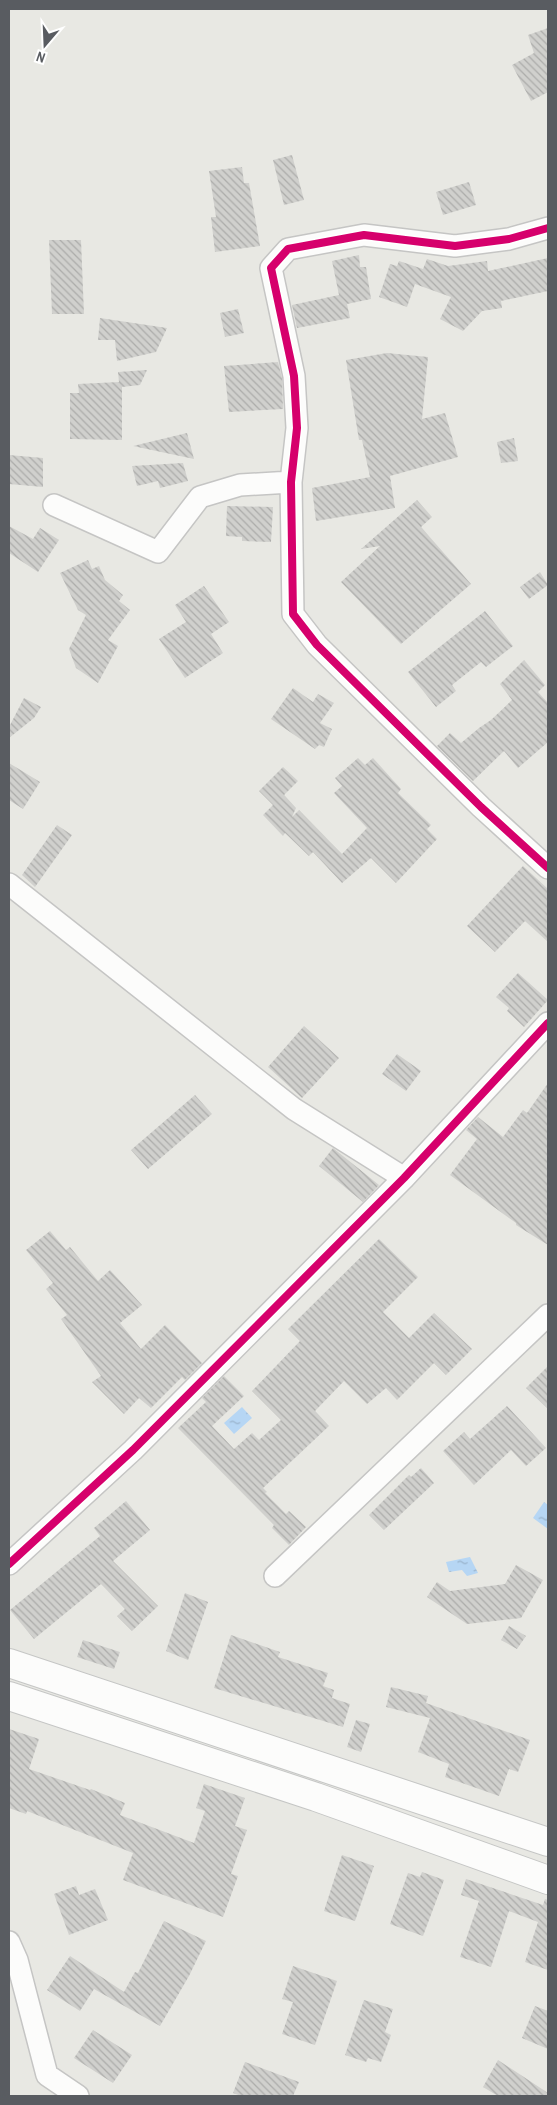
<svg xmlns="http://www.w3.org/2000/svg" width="557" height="2105" font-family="'Archivo Narrow',sans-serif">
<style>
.water{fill:url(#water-ripples)}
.building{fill:url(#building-back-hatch)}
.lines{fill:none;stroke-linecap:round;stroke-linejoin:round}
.street-casing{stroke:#c5c5c4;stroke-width:24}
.secondary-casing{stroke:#c5c6c5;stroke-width:30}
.street{stroke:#fcfcfb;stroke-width:21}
.secondary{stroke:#fcfcfb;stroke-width:28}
.cycleway-casing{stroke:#fff;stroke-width:11}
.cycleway{stroke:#d6006c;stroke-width:8}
</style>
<defs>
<pattern id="water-ripples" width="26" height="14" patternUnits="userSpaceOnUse" patternTransform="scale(1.25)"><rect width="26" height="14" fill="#b6d6f4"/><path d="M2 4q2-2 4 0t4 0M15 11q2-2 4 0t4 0" fill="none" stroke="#97b1c9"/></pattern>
<pattern id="building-back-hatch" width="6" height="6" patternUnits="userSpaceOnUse" patternTransform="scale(1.25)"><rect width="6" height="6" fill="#d0d0cd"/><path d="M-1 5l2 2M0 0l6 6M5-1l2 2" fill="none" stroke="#acacaa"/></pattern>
</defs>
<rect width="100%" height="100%" fill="#e8e8e3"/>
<path class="water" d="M242 1407 252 1418 234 1434 224 1423Z
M544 1502 548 1505V1529L533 1518Z
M470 1557 478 1573 467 1576 462 1570 449 1572 446 1562Z"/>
<path class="building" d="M548 28V92L531 101 512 65 534 53 528 35Z
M292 155 304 200 284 205 273 160Z
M242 167 244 183H249L260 246 215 252 211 217H216L209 171Z
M469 182 476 205 443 215 436 192Z
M49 240H81L84 314H52Z
M359 255 360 267H366L371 299 347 304 350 318 297 328 292 305 339 295 332 261Z
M548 258V291L501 301 502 308 482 311 463 331 440 319 451 297 415 284 407 307 379 297 390 264 397 266 399 261 423 269 427 259 448 266 487 261 488 271Z
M238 309 244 333 225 337 220 313Z
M100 318 167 328 156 352 117 361 115 340H98Z
M387 353 428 357 422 419 445 413 458 457 390 476 395 508 316 521 312 488 370 477 362 440H359L346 360Z
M278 362 282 378 283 409 229 412 224 366Z
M147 370 140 385 122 387V440L70 439V393H79L78 384 119 382 118 372Z
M187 433 194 459 133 446Z
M514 438 518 461 501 463 497 442Z
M9 455 43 458V487L9 484Z
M183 463 188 481 160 488 158 481 137 486 132 466Z
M417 500 432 517 421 527 471 584 401 644 341 582 380 546 361 549Z
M227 506 273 507 271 542 242 541V537L226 536Z
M9 526 33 539 40 528 59 540 38 572 9 553Z
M88 560 92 569 99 566 105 580 123 595 119 601 130 610 108 640 118 646 98 683 76 668 69 649 86 615 78 610 60 573Z
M540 572 548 585 529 599 520 587Z
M204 586 229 622 211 634 223 653 185 678 159 639 186 622 175 605Z
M485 611 513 646 486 667 481 662 452 685 456 691 436 707 408 672Z
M524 660 545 685 538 692 548 703V742L518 768 504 751 473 781 437 746 450 733 461 743 479 728 491 720 512 700 500 684Z
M293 688 313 702 318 694 334 703 320 723 332 729 324 747 319 745 315 749 271 719Z
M24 698 41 707 34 718 9 738V727Z
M358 758 365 765 373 758 401 789 398 793 431 825 427 829 437 839 396 883 371 858 342 883 313 852 309 856 285 833 283 836 263 815 273 805 259 791 283 767 298 781 284 795 296 808 292 817 299 810 342 854 367 828 334 793 342 786 335 778Z
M9 763 40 782 23 809 9 800Z
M57 825 72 835 35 887 22 875Z
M523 866 548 889V942L525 921 495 952 467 926Z
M518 973 548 1000 524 1027 507 1011 509 1008 496 997Z
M304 1026 339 1058 302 1098 268 1067Z
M397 1054 421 1071 406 1091 382 1074Z
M548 1083V1245L516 1225V1223L450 1175 477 1139 466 1130 478 1117 503 1137 523 1110 527 1113Z
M195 1095 212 1114 148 1169 131 1150Z
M333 1148 379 1185 363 1202 319 1166Z
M50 1231 66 1250 70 1247 98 1281 110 1270 142 1305 120 1323 141 1349 165 1325 202 1363 185 1380 182 1377 151 1408 139 1398 124 1414 92 1382 101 1376 61 1319 67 1315 46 1289 53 1283 26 1250Z
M379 1239 418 1277 383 1312 409 1338 434 1313 472 1349 446 1375 434 1363 397 1400 386 1388 367 1404 344 1381 315 1411 329 1426 263 1488 267 1492 265 1493 286 1514 289 1511 306 1527 289 1545 272 1528 274 1525 178 1428 206 1402 202 1398 224 1376 244 1396 212 1426 234 1449 252 1433 259 1440 281 1420 252 1391 300 1341 288 1329Z
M548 1366V1409L526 1388Z
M507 1406 546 1448 526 1466 511 1450 474 1485 443 1451 464 1432 470 1439Z
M421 1468 434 1483 384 1530 369 1515 409 1475 411 1477Z
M126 1501 150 1530 113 1561 158 1606 132 1631 117 1616 125 1609 101 1584 34 1639 10 1610 100 1536 94 1528Z
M516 1565 543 1580 521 1618 467 1624 427 1597 437 1582 450 1591 505 1584Z
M185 1593 208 1602 188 1660 166 1651Z
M509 1626 526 1636 517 1649 501 1640Z
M231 1635 280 1652 278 1657 328 1673 323 1686 334 1690 332 1698 350 1704 343 1727 214 1688Z
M83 1640 120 1652 114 1669 77 1657Z
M391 1687 428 1696 426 1703 530 1740 518 1772 509 1769 499 1796 445 1777 449 1764 418 1752 430 1718 386 1707Z
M356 1720 370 1724 361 1752 347 1747Z
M9 1729 39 1739 29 1769 90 1790 91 1789 125 1803 120 1815 194 1843 205 1811 196 1808 204 1784 245 1798 235 1826 247 1830 231 1874 238 1876 223 1917 123 1880 133 1853 27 1811 26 1814 9 1808Z
M342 1855 374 1866 355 1921 324 1911Z
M422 1872 444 1880 423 1936 390 1924 408 1873 420 1877Z
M466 1879 543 1905 545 1899 548 1900V1970L525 1962 538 1922 509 1911 491 1967 460 1957 479 1901 461 1895Z
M76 1886 79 1895 95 1889 108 1920 69 1935 54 1894Z
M164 1921 206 1941 189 1976 160 2026 94 1989 80 2011 47 1990 70 1956 124 1992 135 1972 138 1973Z
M293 1966 337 1981 315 2045 282 2034 293 2002 282 1999Z
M364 2000 393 2009 385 2032 391 2035 381 2062 368 2058 366 2062 345 2055Z
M535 2006 548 2011V2049L522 2038Z
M93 2030 132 2055 113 2083 74 2058Z
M498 2060 548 2093V2096H498L483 2087Z
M245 2062 299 2082 293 2096H241L233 2093Z"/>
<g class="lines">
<g class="street-casing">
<path id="street" d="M548 228 509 239 455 246 364 235 288 249 271 268 294 376 297 428 291 482 293 614 317 645 481 807 548 868
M54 505 158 552 200 497 240 485 291 482
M9 884 294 1109 404 1178
M9 1564 133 1450 404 1178 548 1023
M275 1576 548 1315
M9 1942 17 1960 47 2075 78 2096"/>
</g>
<g class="secondary-casing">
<path id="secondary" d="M9 1663 548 1842
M9 1696 316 1797 548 1880"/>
</g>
<use href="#street" class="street"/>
<use href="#secondary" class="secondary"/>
<g class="cycleway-casing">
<path id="cycleway" d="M548 228 509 239 455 246 364 235 288 249 271 268 294 376 297 428 291 482 293 614 317 645 481 807 548 868
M9 1564 133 1450 404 1178 548 1023"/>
</g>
<use href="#cycleway" class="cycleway"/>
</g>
<rect width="557" height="2105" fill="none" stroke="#595c61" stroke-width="20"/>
<g transform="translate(45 45) rotate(199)" stroke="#ffffff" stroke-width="4" paint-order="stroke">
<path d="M0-4L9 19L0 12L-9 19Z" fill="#595c61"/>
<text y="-8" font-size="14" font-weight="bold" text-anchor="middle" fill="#595c61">N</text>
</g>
</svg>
